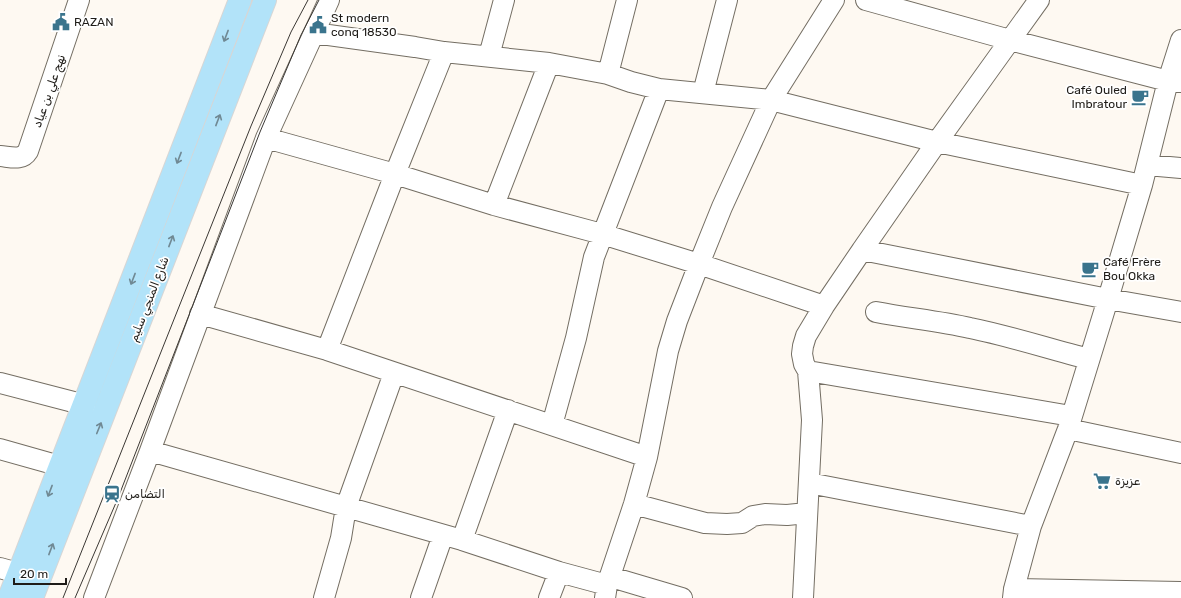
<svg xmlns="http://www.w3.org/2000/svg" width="1181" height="598" font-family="Rubik,'Noto Naskh Arabic',sans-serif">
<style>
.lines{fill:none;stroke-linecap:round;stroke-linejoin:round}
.minor-casing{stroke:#746e63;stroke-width:22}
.major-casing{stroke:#d7d6d5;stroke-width:24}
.minor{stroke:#fff;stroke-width:20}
.major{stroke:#b2e3f9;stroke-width:22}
.tram{stroke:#3b3834;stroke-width:1}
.oneway{stroke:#708994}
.labels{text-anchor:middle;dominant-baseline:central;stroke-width:3.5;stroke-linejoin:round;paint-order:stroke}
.poi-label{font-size:12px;fill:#1f1c18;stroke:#fff;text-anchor:start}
.street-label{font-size:12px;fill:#1f1c18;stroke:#fff}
</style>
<rect width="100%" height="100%" fill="#fef9f2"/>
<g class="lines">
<g class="minor-casing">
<path id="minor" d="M866 0 1010 40 1168 81 1181 82
M314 33 415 47 444 52 549 63 608 74 631 82 659 89 771 100 937 142 1142 185
M489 56 504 0
M608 74 627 0
M703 93 727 0
M266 138 395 174 494 205 602 234 699 264 824 306
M0 156C11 157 22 161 28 151L79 0
M1147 165 1181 168
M494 205 549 63
M862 250 937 142 1039 0
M876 312C907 318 939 321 970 328 1010 336 1049 349 1089 359
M200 314 327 350 647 457
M327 350 395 174 444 52
M808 371 1071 416
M0 383 85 405
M552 425 576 338 594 257 659 89
M1068 429 1181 453
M0 449 60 466
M150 451 462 540 559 572 607 585
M809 483 1031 526
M634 504 705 523 727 524 742 523 753 516 765 514 787 515 807 513
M462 540 508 410
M0 568 18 573
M611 577 682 598
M1014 589 1181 592
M94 598 150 451 266 138 329 0
M324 598 341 538 346 507 394 373
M421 598 443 535
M549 598 559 572
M605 598 607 585 634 504 647 457 668 351 677 321 699 264 722 207 771 100 834 0
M803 598 812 420 808 371 804 364 802 354 803 346 806 336 824 306 862 250 1108 299 1181 312
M1013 598 1014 589 1031 526 1068 429 1108 299 1142 185 1168 81 1181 40"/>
</g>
<g class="major-casing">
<path id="major" d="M9 598 240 0
M32 598 265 0"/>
</g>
<use href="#minor" class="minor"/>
<use href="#major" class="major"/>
<path class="tram" d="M63 598 251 126 291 32 308 0
M75 598 118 498 260 132 301 35 319 0"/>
</g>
<defs><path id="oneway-shaft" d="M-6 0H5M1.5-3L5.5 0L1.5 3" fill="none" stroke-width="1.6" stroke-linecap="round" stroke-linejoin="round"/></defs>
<g class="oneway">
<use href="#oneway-shaft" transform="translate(226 36) rotate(111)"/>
<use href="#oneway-shaft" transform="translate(218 120) rotate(-69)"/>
<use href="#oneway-shaft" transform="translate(179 158) rotate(111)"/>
<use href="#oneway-shaft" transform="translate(171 241) rotate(-69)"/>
<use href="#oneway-shaft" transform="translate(133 279) rotate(111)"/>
<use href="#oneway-shaft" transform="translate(99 428) rotate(-68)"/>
<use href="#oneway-shaft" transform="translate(50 491) rotate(111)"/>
<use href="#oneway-shaft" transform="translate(51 549) rotate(-69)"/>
</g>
<defs>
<g id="civic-bare" transform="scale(1.38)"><path d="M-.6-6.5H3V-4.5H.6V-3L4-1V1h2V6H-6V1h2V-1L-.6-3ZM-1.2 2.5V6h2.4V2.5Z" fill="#3a748d" stroke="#fff" stroke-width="2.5" paint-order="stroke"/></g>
<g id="cafe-bare" transform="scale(1.38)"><path d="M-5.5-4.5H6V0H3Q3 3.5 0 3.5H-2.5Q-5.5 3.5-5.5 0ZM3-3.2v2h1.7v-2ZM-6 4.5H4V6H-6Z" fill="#3a748d" stroke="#fff" stroke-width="2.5" paint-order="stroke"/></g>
<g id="supermarket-bare" transform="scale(1.38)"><path d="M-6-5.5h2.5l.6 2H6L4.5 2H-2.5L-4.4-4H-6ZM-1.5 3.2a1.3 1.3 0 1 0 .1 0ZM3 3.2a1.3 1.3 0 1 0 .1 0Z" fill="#3a748d" stroke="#fff" stroke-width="2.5" paint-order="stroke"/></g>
<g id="station-bare" transform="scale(1.38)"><path d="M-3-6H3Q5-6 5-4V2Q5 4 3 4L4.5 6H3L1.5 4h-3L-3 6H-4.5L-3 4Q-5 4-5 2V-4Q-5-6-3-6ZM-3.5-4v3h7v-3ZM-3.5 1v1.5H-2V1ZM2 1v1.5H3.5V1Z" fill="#3a748d" stroke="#fff" stroke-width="2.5" paint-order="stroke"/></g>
</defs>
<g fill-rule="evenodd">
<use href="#civic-bare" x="61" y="22"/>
<use href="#civic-bare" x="318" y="25"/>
<use href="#cafe-bare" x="1140" y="97"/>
<use href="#cafe-bare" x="1090" y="269"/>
<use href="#supermarket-bare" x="1102" y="481"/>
<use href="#station-bare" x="112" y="494"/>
</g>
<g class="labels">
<g class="poi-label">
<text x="331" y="18">St modern<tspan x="331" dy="14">conq 18530</tspan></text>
<text x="74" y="22">RAZAN</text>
<text x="1127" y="90" text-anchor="end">Café Ouled<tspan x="1127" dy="14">Imbratour</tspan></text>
<text x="1103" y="262">Café Frère<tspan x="1103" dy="14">Bou Okka</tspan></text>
<text x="1115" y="481">عزيزة</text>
<text x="125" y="494">التضامن</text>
</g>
<g class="street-label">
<text transform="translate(49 91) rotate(-71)">نهج علي بن عياد</text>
<text transform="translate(149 299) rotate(-69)">شارع المنجي سليم</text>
</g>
</g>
<path d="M14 578v6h52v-6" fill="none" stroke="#1f1c18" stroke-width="2"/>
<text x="20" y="578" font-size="12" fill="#1f1c18" stroke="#ffffff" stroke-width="3" paint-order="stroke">20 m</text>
</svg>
